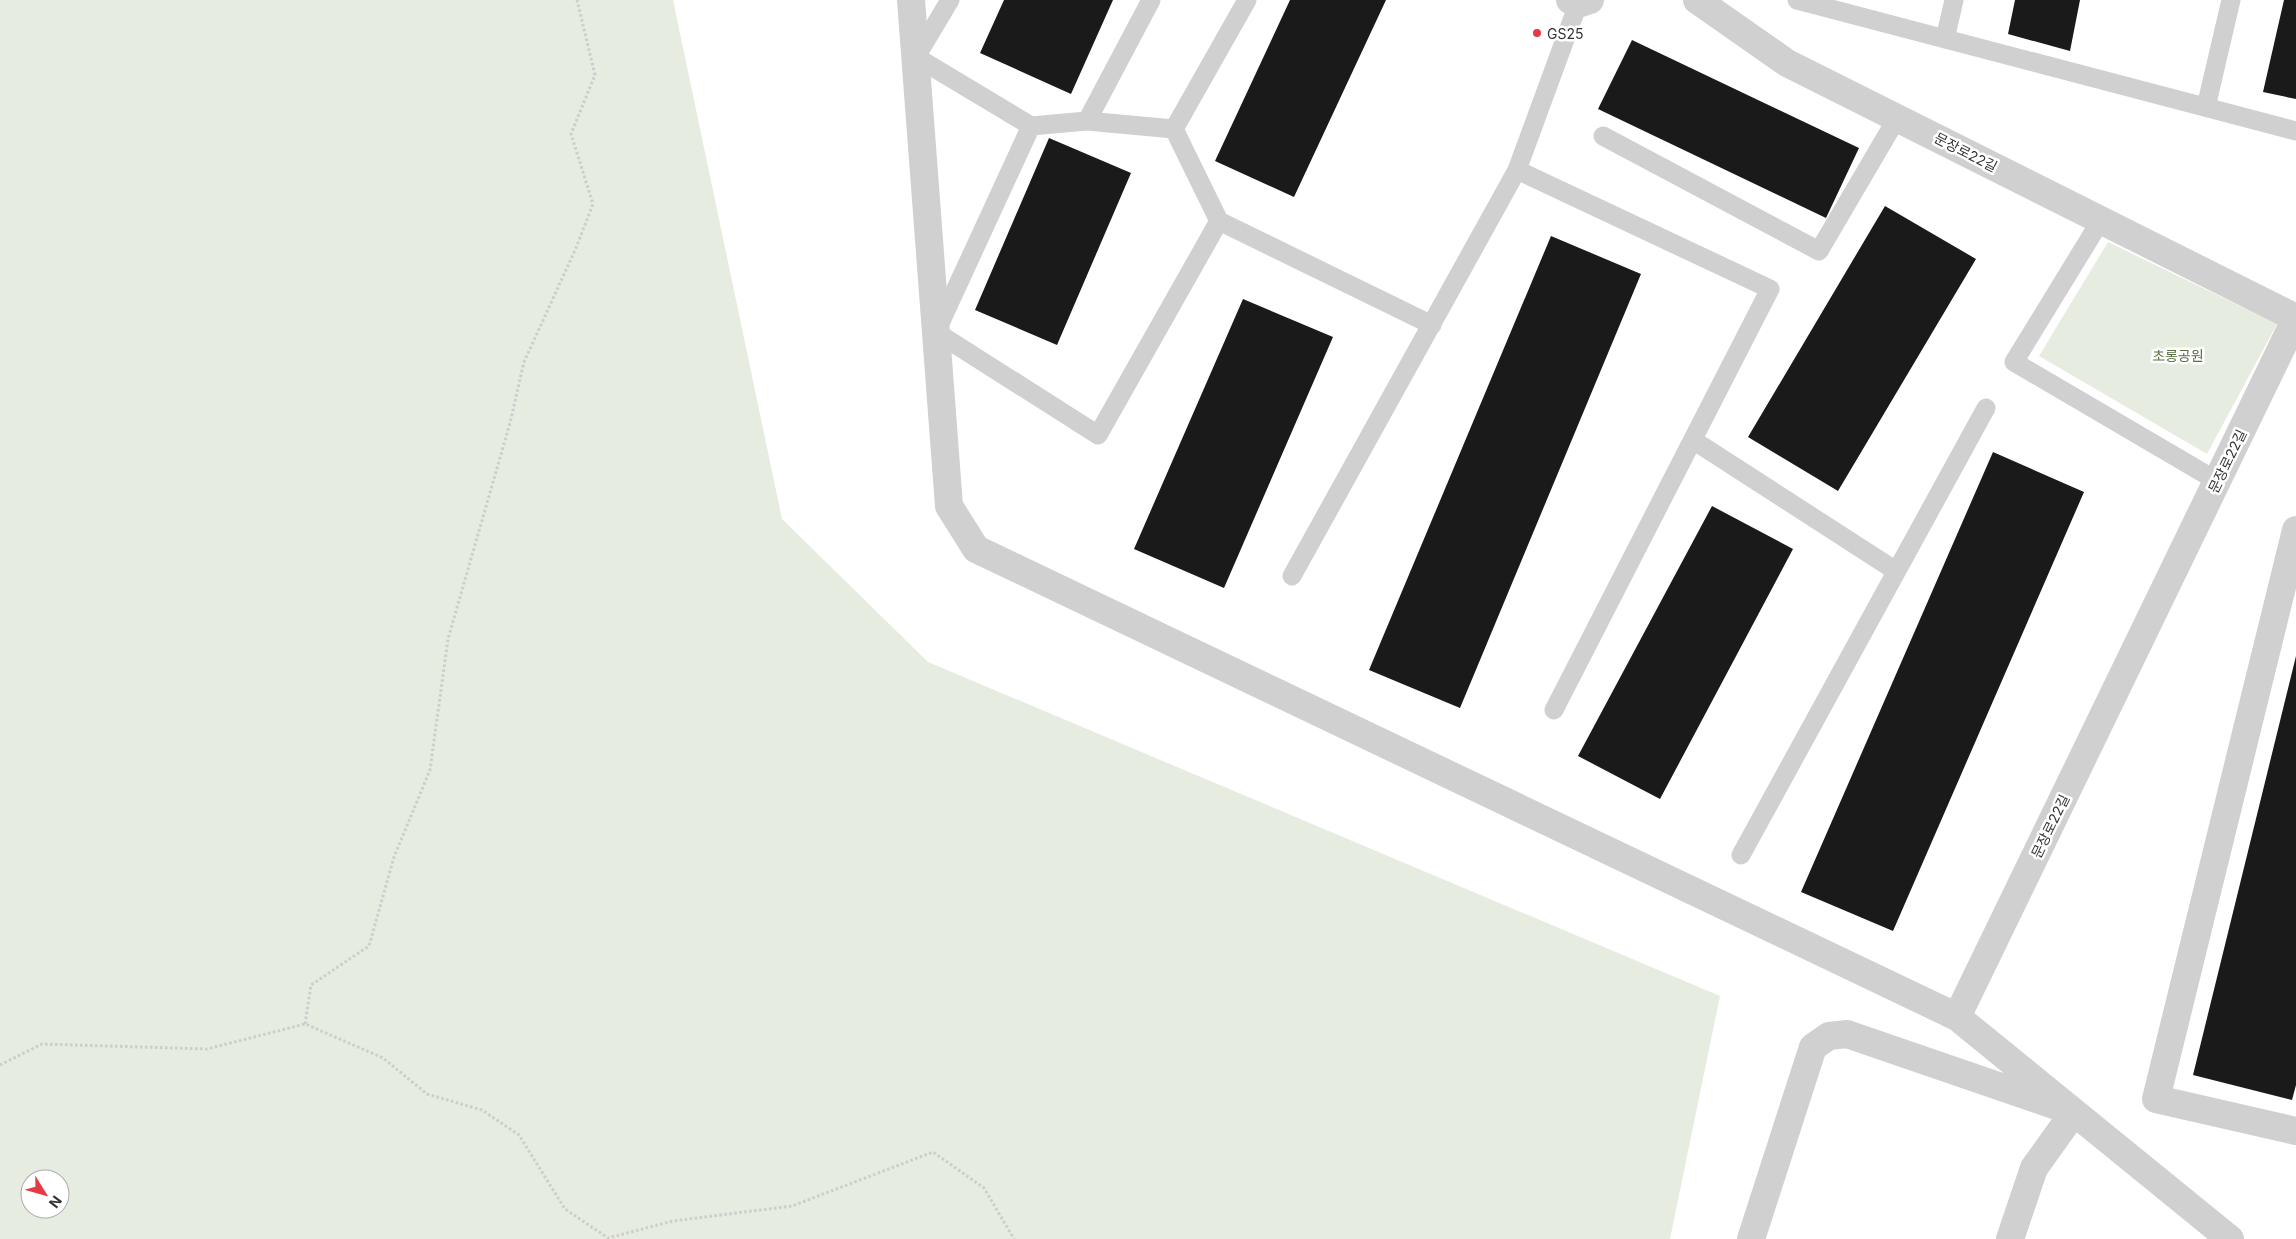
<svg xmlns="http://www.w3.org/2000/svg" width="2296" height="1239" font-family="Inter,'Noto Sans KR',sans-serif">
<style>
.green{fill:#e6ecdf;fill-rule:evenodd}
.building{fill:#1a1a1a}
.lines{fill:none;stroke-linecap:round;stroke-linejoin:round}
.path{stroke:#cdcdcd;stroke-width:3;stroke-dasharray:2.5 2.5;stroke-linecap:butt}
.service{stroke:#d0d0d0;stroke-width:19}
.minor{stroke:#d0d0d0;stroke-width:28}
.poi-dot{fill:#e63946;stroke:#fff;stroke-width:2}
.labels{text-anchor:middle;dominant-baseline:central;stroke-width:5;stroke-linejoin:round;paint-order:stroke}
.poi-label{font-size:14px;fill:#333;stroke:#fff;text-anchor:start}
.street-label{font-size:14px;fill:#333;stroke:#fff}
.park-label{font-size:14px;fill:#56703f;stroke:#fff}
</style>
<rect width="100%" height="100%" fill="#fff"/>
<path class="green" d="M0 0H673L782 519 928 662 1720 996 1670 1239H0ZM30 1179H60V1209H30Z
M2108 242 2277 324 2207 454 2039 356Z"/>
<path class="building" d="M1004 0H1113L1071 94 980 53Z
M1290 0H1386L1294 197 1215 161Z
M2015 0H2080L2070 51 2008 34Z
M2284 0H2296V99L2263 92Z
M1632 40 1859 148 1826 218 1598 109Z
M1049 138 1131 173 1057 345 975 310Z
M1885 206 1976 259 1838 491 1748 437Z
M1551 236 1641 274 1460 708 1369 670Z
M1243 299 1333 337 1224 588 1134 549Z
M1993 452 2084 492 1893 931 1801 892Z
M1712 506 1793 549 1660 799 1578 756Z
M2296 656V1085L2292 1100 2193 1075Z"/>
<g class="lines">
<path class="path" d="M305 1024 311 985 369 946 394 857 430 770 448 639 510 423 524 362 576 248 593 204 571 134 595 75 577 0
M0 1065 42 1044 207 1049 305 1024 383 1058 427 1094 482 1110 519 1135 565 1209 608 1238 673 1221 792 1206 933 1152 984 1188 1014 1239"/>
<path class="service" d="M950 0 916 57 1031 126 1087 121 1151 0
M1797 0 2296 131
M1945 39 1954 0
M2206 107 2231 0
M1087 121 1174 129
M1031 126 936 332 1098 435 1219 221 1432 325
M1603 136 1819 251 1897 118
M1517 170 1770 289 1554 710
M2101 220 2014 362 2217 481
M1219 221 1174 129 1247 0
M1693 440 1896 571
M1292 576 1517 170 1578 4
M1741 855 1986 408"/>
<path class="minor" d="M911 0 949 506 976 549 1957 1017
M1570 0 1578 4 1590 0
M1697 0 1787 63 2296 318
M2296 530 2156 1099 2296 1131
M1751 1239 1813 1047 1829 1036 1847 1034 2074 1112 2034 1168 2010 1239
M2230 1239 1957 1017 2296 318"/>
</g>
<circle class="poi-dot" cx="1537" cy="33" r="5"/>
<g class="labels">
<g class="poi-label">
<text x="1547" y="33">GS25</text>
</g>
<g class="street-label">
<text transform="translate(1966 152) rotate(27)">문장로22길</text>
<text transform="translate(2227 461) rotate(-64)">문장로22길</text>
<text transform="translate(2050 826) rotate(-64)">문장로22길</text>
</g>
<g class="park-label">
<text x="2178" y="355">초롱공원</text>
</g>
</g>
<g transform="translate(45 1194) rotate(127)"><circle r="24" fill="#ffffff" stroke="#adadad"/>
<path d="M0-4L9 19L0 12L-9 19Z" fill="#e63946"/>
<text y="-8" font-size="14" font-weight="bold" text-anchor="middle" fill="#333333">N</text>
</g>
</svg>
